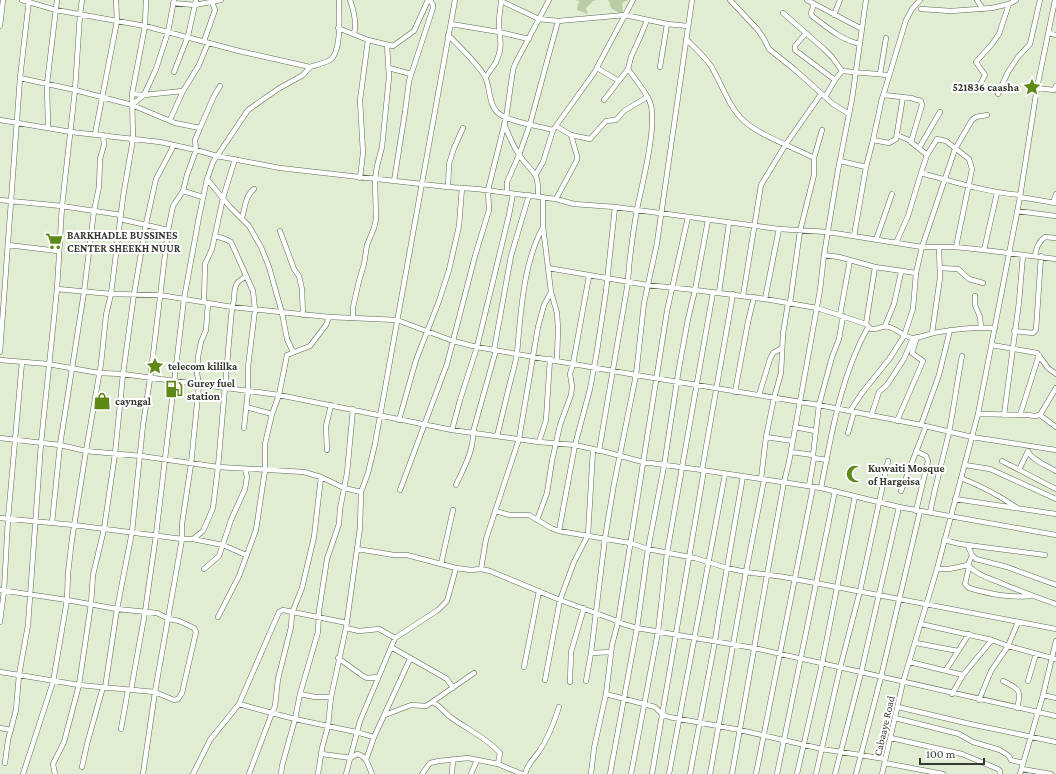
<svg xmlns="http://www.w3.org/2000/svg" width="1056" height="774" font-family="'Crimson Pro',serif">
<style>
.green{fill:#b9cda4}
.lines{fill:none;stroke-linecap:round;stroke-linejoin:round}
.minor-casing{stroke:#5e6953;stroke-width:5.5}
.minor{stroke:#fff;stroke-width:4.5}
.labels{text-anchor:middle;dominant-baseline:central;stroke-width:4;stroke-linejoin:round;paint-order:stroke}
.poi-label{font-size:11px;font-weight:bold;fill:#353a30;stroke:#fff;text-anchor:start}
.street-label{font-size:11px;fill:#353a30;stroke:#fff}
</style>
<rect width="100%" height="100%" fill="#e0edd3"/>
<path class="green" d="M576 0H597L593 1 586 8 588 14 577 10 579 1Z
M607 0H628L622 3 623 12 619 13 611 8 609 1Z"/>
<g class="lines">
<g class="minor-casing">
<path id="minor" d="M22 0 56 10 145 26 239 51 310 67 303 75 278 89 248 110 213 162 207 179 199 217 184 299 156 535 145 612 131 690
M350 0C354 11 357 22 354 34
M730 0 758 30 764 39 769 49 794 69 833 104 849 114
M807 0 862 29
M977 0 983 9
M501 1 539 19 558 21 625 15 667 24 688 26
M173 3 195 5 221 0
M814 4 811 13 812 16C827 27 841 40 860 44
M921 9 951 11 992 8 1009 4 1016 0
M783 13 824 49 832 57 842 71
M834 15 840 0
M451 24 499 32 529 39
M0 26 3 0
M338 28 368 40 393 46 414 31 428 0
M806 33 795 46V50L835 80
M1048 33 1056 35
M448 35C457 44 482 68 486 79 490 89 489 105 498 113 509 122 539 126 553 130
M686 39C695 48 704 56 711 66 722 84 728 106 744 121 759 135 795 148 814 158
M204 41 215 10 212 2
M310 67C316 65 325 63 330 60 342 52 339 14 339 0
M660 67 667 24
M389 68 411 74
M597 68 619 81
M174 72 188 36 196 0
M880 74 886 38
M486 77C489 72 493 67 496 62 504 45 499 38 499 22 499 15 501 7 501 0
M20 78 75 90 132 105 175 123 200 128 195 140 196 150 187 175 183 191 173 206 168 230 151 372 143 425 132 532 117 609 105 688
M1037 88 1054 90 1056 86
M977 90 985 75 976 62 992 44 999 34 1009 4
M132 94 144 95 183 91 199 65 208 43
M998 94 1008 72 1018 57 1030 44 1040 0
M883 96 906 20 912 9 920 0
M825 97 835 80 842 71 888 75
M604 100 628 69 631 57 641 35 647 20
M132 105 144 95 156 69 168 32 174 0
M0 120 71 132 160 142 196 150 217 156 280 168 448 187 477 189 556 199 574 204 615 207 779 229 828 232 922 247H956L984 250 1056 259
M170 120 183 91
M504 124C509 135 513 147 520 156 533 175 539 170 538 197
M48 128 47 84 57 0
M200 128 214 96 220 86
M95 134 117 21 116 0
M571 135 590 139 606 121 616 120 624 111 647 97
M897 135 911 141
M873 140 889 143 896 139 903 97
M919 148 940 112
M840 161 866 167 854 236
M866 167 873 140 882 98 884 95 911 98 921 101 922 105 911 142 927 155
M921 173 927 155 937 139 946 141 969 159 972 169 956 247
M536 174 543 162 553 130 594 73 633 0
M360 178 363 153 360 100 368 40
M207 179 230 207 249 226 261 247 269 267 282 313 287 339 293 352
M394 181 405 112 409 81 433 8V5L430 0
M448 187 449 164 454 148 463 128
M183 191 203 197
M507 193V182L519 155 530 124 558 21
M543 197V227L551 292 557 313 558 329 557 360
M1020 197 1056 203
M556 199 577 160V156L571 135 556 126
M0 200 62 206 121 215
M1053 203 1056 194
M1017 211 1056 216
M242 218C245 208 245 196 254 189
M120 219 168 230
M280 231 294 269 299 276 302 289 303 315
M215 236 225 239 231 242 253 291 255 310 248 367V391L244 428
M876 240 892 194
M896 243 908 216 921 173C954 182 986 192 1020 195
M8 245 58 251
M984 250 997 193
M824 255 839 257 875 267 916 273
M1035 256C1036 248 1038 242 1045 237L1056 238
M548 268 647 285 695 290 708 220
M940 268 958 269 969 279 983 283
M57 289 111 294 160 295 232 307 329 317
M719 293 729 223
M743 296 761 185 786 144 821 94
M975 296V305L980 317 981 327
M765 299 779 229
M204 302 205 264 212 249 223 198 235 159
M790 303 800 231 814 175V158L822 130
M840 315 850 260
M353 318 397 320 453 341 477 347 636 375 819 405 921 425 972 437 1056 450
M866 324 875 267
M885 326 894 304 901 272
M1014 331 1033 333 1036 330 1041 256
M932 333 940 278 939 247
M992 345 1037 353 1048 368 1056 374
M494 350 511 256 529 195
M0 352 20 78 29 0
M0 360 48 364 99 373 123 374 279 395 452 430 539 442 575 445 606 452 643 462 702 470 821 488 899 507 1056 535
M735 392 748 322 754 297
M759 395 770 359 773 353 782 348
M246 407 272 414
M850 411 862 393 890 358 904 336 913 309 916 273 922 247 955 149 972 120 976 117 987 115
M978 414 1028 415 1035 416 1040 415 1056 388
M1004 415 1019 302 1023 255
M1020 415 1039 355
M1040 415 1056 427
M871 416 879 392 887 385 904 359 913 338
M399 420 416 360 439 301 449 270 459 226 462 188
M897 421 923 361 912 353 917 337
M921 425 939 375 950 330
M795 427 815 431
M452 430 460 400 477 347 509 215 513 194
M848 433 854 412
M497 436C502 417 506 398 511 379 513 371 516 361 517 353 521 311 523 264 543 227
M766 437 793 441
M0 438 60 445 86 451 141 456 218 467 304 472 321 477 344 488 361 492
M539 442 546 420 550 359
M327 450 326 426 331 405
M599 451 628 282C629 257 633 233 637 209 642 185 658 124 650 102 646 92 635 79 628 69
M916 451 926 456 928 461 916 511
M791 452 813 455
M1028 452C1034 461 1047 466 1056 471
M814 458 827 460
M1002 461 1056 489
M965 465 990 469 1056 499
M702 470 733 294
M1019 470 1028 451
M321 477 314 537 302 588 292 613 291 627 278 679 275 706 272 713 295 719 356 732 374 737
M961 478C981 486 999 495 1017 508
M761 479 766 437 774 398 781 373 783 334 788 303
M456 485C463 469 474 451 473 432L496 350
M809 486 814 458 813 455 819 405 832 357 839 339 843 316
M821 488C832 432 840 378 868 327
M400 490 447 364 475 256 489 210 488 190 506 118 513 70 515 64 549 0
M901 491 926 426
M955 499 1056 514
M495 511 510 515H529L551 528 559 531 630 543 648 549 695 558 727 568 746 572 784 577 1056 629
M930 513C935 486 943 459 949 432 954 407 957 382 962 356
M0 518 74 525 182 539H193L203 531 213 508 218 467 232 307C236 300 232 288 238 282 240 280 244 278 246 276
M537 520 547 493 552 461 560 425 571 395 572 386 570 374 573 364 589 276
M52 523 60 445 84 292 94 211 99 187 100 159 104 145 103 135
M559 531 575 445 590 389 597 351 606 291 615 207
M193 539 223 545 246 555
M944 540 960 544 1045 555
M968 546 972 555 976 559 1007 567 1056 585
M357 549 394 555H407L456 568 471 570 481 569 490 571 560 600 612 619 623 624 637 628 754 648 1056 716
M441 564 453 510
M968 565C976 575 992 579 1003 584 1021 591 1038 598 1056 604
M968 565 972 555
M969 567 965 584 969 588C990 594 1008 598 1030 596
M204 569 219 556 231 520 245 489 247 477 245 469
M481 569 486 539 519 439 538 327 544 305 551 292
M937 569H949L968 565
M0 590 67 600 68 573 72 539 86 451 101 364 106 315 111 294 123 197 133 139 132 94 145 26 146 0
M218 617 239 576 256 530 265 470V444L272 414 279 395 287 355 310 346 326 325 329 317 353 318V307L359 281 364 264 367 245 374 228 376 219 375 179 377 166 382 147 389 77 387 45
M0 622 4 591 8 519 22 362
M921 624 992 640 1008 646 1056 659
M346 628 359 631 379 629 395 638 438 610 447 601 456 568
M916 643 958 651
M391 647 447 679 453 688
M591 653 605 538 614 484 636 375 644 303 657 243 692 0
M338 658 363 676 367 678 378 677
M910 662 963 675
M524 667 539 591
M946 670 969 634
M0 672 19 675 28 625 41 443 57 289 62 206 75 90 80 14 82 0
M545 680 560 600 574 562 588 535 593 450
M586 681 591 653 611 652
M1003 681C1019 689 1022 690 1017 708
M1028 681 1036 654
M570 682 571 652 584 608
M300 694 315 697H331
M606 694 655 707 662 714 669 717 740 730 822 749 885 759
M952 694 963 675 992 640
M1043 695 1056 698
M979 700 991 671 1008 646 1018 622
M432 702 474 673
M239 704 272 713 249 774
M898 707 970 724 1056 742
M385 715 411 705 426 706 432 702C440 705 443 711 449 716 466 729 486 737 500 753L498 764
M895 718 959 734 973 742 1000 750 1009 756 1011 760 1023 763
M0 728 11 730
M121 729 128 690
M891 738 962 754 998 769 1000 771V774
M322 754 351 758 357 754C367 756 368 765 372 774
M366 760 374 737 410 659
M5 763 8 740 16 710 19 675 79 685 155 692 174 700 178 699 182 693 196 632 194 628 179 621 169 619 157 613 117 609 67 600 53 682 23 774
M885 763 943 774
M82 767 87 744 103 687
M1022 769 1051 774
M55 774 53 764 64 742 79 685 91 604 93 575 104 529 115 454 123 374 134 294 146 224 156 179 174 145
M143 774 155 692 182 539V524L191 464 199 385 197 373 198 357 201 342 206 330 208 303
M193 774 210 740 239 704 279 612 283 610 347 623
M281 774 282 766 295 719 300 694 318 632 319 611 327 559 339 524 340 509 347 473 353 409
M318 774 322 748 328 726 331 697 346 628 360 528 361 492 368 473 375 444 455 0
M346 774 360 721 395 638
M422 774 430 763 439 761 468 758 498 764 522 774
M452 774 453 759
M471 774 477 760
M525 774C528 763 532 761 538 753 548 739 554 723 559 707
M591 774 594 748 606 694 612 645 618 622 667 311 688 217
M610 774 637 628 648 549 664 466 679 368 688 319 695 290 765 299 817 308 866 324 871 329C877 330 883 325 889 327 898 329 904 338 914 338 922 337 931 333 939 332 957 329 976 327 995 328
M631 774 658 632 667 553 713 292
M652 774 704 470
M669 774 725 474
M690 774 715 641 719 614 743 476
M710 774 746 572 764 480
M732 774 767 575 784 482 789 462 812 335 820 290 824 255 838 170 852 99 866 0
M756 774 813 487
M777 774 835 491
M797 774 822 664 855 496
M816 774 840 668 860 591 888 461
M835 774 861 673 899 507
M856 774 881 677 920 511
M882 774 903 682 937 569 978 414 1020 197 1037 88 1055 0
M1020 774 1043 695 1056 641"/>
</g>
<use href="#minor" class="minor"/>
</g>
<defs>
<g id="sight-bare" transform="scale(1.38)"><path d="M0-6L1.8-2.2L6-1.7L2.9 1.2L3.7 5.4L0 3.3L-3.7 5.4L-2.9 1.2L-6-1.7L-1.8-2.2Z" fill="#5f8917" stroke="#fff" stroke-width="2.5" paint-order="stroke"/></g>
<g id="supermarket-bare" transform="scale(1.38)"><path d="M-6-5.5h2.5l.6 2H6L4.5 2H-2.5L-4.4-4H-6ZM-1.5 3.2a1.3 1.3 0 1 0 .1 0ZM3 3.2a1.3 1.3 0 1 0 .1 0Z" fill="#5f8917" stroke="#fff" stroke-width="2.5" paint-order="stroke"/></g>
<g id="fuel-bare" transform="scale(1.38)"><path d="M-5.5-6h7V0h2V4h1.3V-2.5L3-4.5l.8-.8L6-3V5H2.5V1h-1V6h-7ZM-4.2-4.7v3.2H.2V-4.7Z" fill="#5f8917" stroke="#fff" stroke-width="2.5" paint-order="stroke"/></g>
<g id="shop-bare" transform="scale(1.38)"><path d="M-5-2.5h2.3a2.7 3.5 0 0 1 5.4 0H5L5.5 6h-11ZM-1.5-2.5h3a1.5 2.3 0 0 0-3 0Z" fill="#5f8917" stroke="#fff" stroke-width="2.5" paint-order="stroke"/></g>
<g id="mosque-bare" transform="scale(1.38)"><path d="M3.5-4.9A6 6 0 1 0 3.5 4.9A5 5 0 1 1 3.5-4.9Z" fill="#5f8917" stroke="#fff" stroke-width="2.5" paint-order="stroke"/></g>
</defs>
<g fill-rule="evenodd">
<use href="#sight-bare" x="1032" y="87"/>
<use href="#supermarket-bare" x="54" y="241"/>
<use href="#sight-bare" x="155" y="366"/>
<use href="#fuel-bare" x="174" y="389"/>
<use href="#shop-bare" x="102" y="401"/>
<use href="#mosque-bare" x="855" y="474"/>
</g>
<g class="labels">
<g class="poi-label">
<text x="1019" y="87" text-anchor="end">521836 caasha</text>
<text x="67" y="235">BARKHADLE BUSSINES<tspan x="67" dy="13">CENTER SHEEKH NUUR</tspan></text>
<text x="168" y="366">telecom kililka</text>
<text x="187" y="383">Gurey fuel<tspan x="187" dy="13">station</tspan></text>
<text x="115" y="401">cayngal</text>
<text x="868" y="468">Kuwaiti Mosque<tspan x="868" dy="13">of Hargeisa</tspan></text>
</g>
<g class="street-label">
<text transform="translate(884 726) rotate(-77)">Cabaaye Road</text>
</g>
</g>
<path d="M920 758v6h64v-6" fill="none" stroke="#353a30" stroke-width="2"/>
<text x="926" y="758" font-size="12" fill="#353a30" stroke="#ffffff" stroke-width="3" paint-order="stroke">100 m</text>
</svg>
